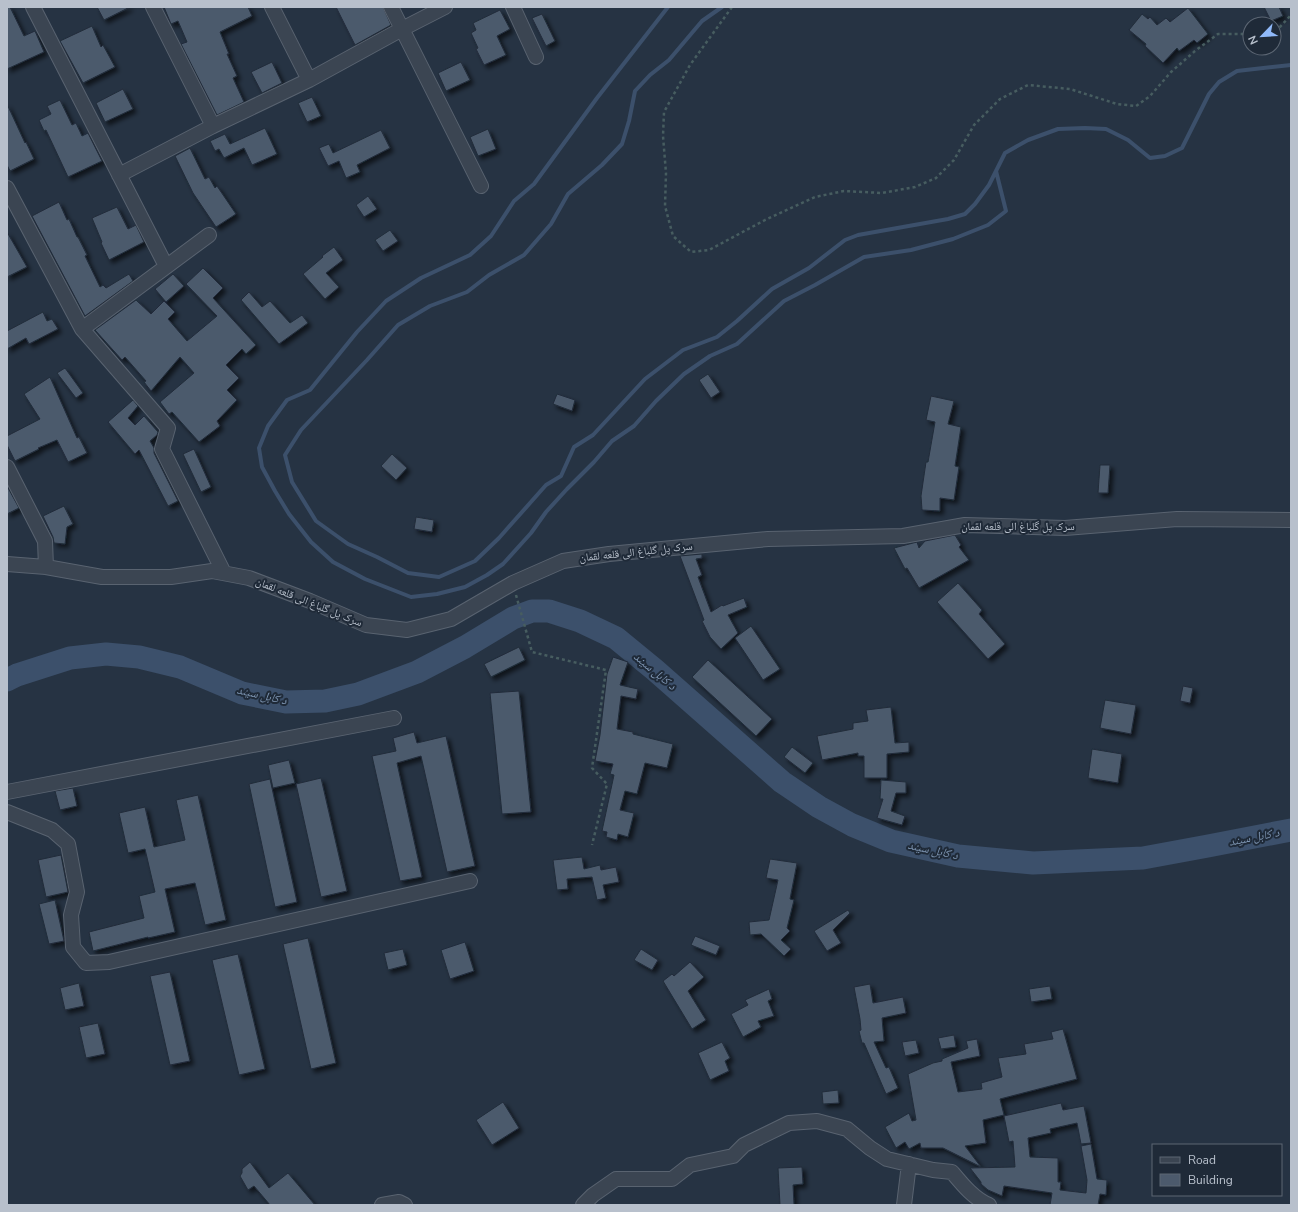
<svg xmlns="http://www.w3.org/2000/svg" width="1298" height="1212" font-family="'Nunito Sans','Noto Naskh Arabic',sans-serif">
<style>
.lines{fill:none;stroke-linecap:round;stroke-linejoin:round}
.stream{stroke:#3c506b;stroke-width:4}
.river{stroke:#3c506b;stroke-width:23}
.building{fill:#4c5a6c;stroke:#212c3a;filter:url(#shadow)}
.minor-casing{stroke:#596370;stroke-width:16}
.path{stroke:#475d60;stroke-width:2.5;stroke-dasharray:3 3;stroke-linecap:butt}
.minor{stroke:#3b4552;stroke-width:14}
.labels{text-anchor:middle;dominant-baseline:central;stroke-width:4;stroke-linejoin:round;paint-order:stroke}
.street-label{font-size:11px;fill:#b8c0cc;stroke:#1f2a38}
.water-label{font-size:12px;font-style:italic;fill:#7f96b3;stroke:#1f2a38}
</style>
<defs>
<filter id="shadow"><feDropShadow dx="3.5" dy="3.5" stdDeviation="2" flood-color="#0009"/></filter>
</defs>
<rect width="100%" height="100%" fill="#263343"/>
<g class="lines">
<path class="stream" d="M668 7 597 98 534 184 514 201 491 236 470 255 421 278 386 301 357 332 310 390 287 400 268 426 259 448 262 467 275 491 289 514 311 542 333 562 365 579 411 597 437 594 465 587 487 575 503 564 531 533 546 512 567 489 594 462 612 441 634 426 656 401 684 374 710 356 737 344 784 301 815 285 864 257 911 250 953 239 988 225 1006 211 996 171
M722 7 702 21 669 60 650 75 635 91 629 121 622 144 602 165 568 194 551 224 524 255 489 275 467 292 430 306 398 325 367 360 301 430 285 455 292 482 316 521 348 544 377 557 408 573 439 577 475 561 499 538 546 485 561 476 574 447 593 435 645 379 683 350 717 337 737 321 772 289 809 268 845 240 858 235 948 219 965 214 975 204 989 185 1005 153 1028 140 1058 129 1085 128 1106 129 1128 140 1150 158 1165 156 1182 148 1209 94 1219 82 1237 71 1291 65"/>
<path class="river" d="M7 680 17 675 70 658 106 654 139 657 180 667 242 693 286 702 325 701 358 694 417 672 465 647 513 618 532 611H549L580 621 616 638 655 670 782 782 819 807 852 825 891 841 958 856 1033 863 1143 858 1208 846 1291 830"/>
</g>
<path class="building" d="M7 7H10L24 36 35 31 44 52 7 69Z
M97 7H130L104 20Z
M164 7H248L252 16 220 32 229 54H227L237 76 233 78 244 102 217 115 181 44 187 42 178 21 171 24Z
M336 7H383L391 25 355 45Z
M1264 7H1279L1283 16 1271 21Z
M1188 8 1208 34 1197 43 1194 40 1179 51 1177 48 1163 63 1145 46 1146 44 1129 30 1142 14 1148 19 1150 17 1157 25 1166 18 1170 22Z
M500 10 510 29 497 36 506 55 484 65 476 49 478 48 471 33 476 30 473 23Z
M542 14 555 41 546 46 532 18Z
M92 26 101 47 103 45 115 67 83 83 60 41Z
M272 62 282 83 262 93 251 72Z
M461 62 470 80 446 91 438 73Z
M123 89 133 109 105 122 96 103Z
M312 97 321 116 307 122 298 103Z
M60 100 72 125 76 123 82 136 88 133 102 161 68 177 46 130 44 131 39 120 51 114 47 106Z
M7 104 25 143 26 142 34 159 10 171 7 165Z
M265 128 277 154 252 165 244 148 224 158 219 149 215 151 210 141 225 134 230 144Z
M488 129 496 149 478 156 470 137Z
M381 130 390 148 357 165 360 172 346 178 339 161 328 166 319 148 329 144 333 153Z
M190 148 205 179 209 177 215 188 217 186 236 214 216 227 193 193 175 156Z
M368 196 377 209 364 217 356 205Z
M59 202 67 220 69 219 77 237H78L87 255 85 256 100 287 103 285 106 288 129 274 133 281 85 316 32 216Z
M117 207 128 229 136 225 144 242 109 260 101 243 102 242 92 218Z
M390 230 398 241 383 251 375 240Z
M7 232 27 267 7 277Z
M334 247 343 260 326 273 339 287 325 299 303 274 323 257 322 256Z
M203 268 223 288 213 298 256 345 246 354 242 349 226 365 239 378 227 390 237 400 217 421 220 426 199 442 172 412 169 414 160 402 194 373 180 357 151 391 144 382 146 381 125 357 122 360 95 330 136 300 151 314 164 301 175 312 168 319 187 341 217 316 186 284Z
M173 274 184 286 166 302 155 289Z
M249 292 262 307 270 301 290 323 302 315 308 323 279 344 241 300Z
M43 312 47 321 52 319 58 329 29 344 26 338 7 349V331Z
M65 368 83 393 76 398 57 373Z
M708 374 720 392 711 398 699 380Z
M50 377 77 438 79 437 87 453 68 462 57 440 38 448 39 449 15 461 7 445V436L40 419 24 394Z
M557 394 575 400 572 411 553 404Z
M931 396 954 401 948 424 961 427 955 466 959 467 954 500 940 498V511L922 510 921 496 926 462H928L935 422 926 420Z
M133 400 138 406 128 418 135 425 144 416 158 432 157 435 150 441 154 448V453L178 501 168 506 139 450 135 454 108 422Z
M194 449 211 487 201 492 183 454Z
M392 454 407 468 396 480 381 466Z
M1100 465H1110L1108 493H1098Z
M7 486 19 508 7 514Z
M64 506 73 524 67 527 65 544 54 543 53 537 43 516Z
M416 517 434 520 432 532 414 529Z
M955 535 961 545 959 547 969 560 919 588 907 568 905 569 894 548 917 542 919 548 925 541Z
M702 554V558L696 559 702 575 698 577 711 612 722 605 723 606 744 598 747 607 728 615 738 633 721 649 710 637 702 621 704 620 680 556Z
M958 583 982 610 979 614 1005 644 988 659 937 602Z
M751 626 780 669 763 680 735 638Z
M519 647 525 660 491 677 484 664Z
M613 657 628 662 620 685 638 689 636 699 621 696 617 729 633 732V734L673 744 667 768 645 763 637 794 625 791 620 810 634 813 628 837 618 834 617 840 606 837 607 832 602 831 614 775 610 774 613 764 595 761 600 735 607 674Z
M708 660 772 719 756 736 692 677Z
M1183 686 1193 688 1190 703 1180 701Z
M519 691 531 812 502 814 490 693Z
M1105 700 1136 705 1131 734 1100 728Z
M891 707 895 743 909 742V752L887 754V778H864V756H858V753L822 760 817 736 853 729V723L868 721 866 710Z
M414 732 417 743 446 736 475 866 447 872 421 756 397 763 422 877 400 881 372 756 396 751 393 738Z
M792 747 813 763 805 773 784 757Z
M1092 749 1122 754 1118 783 1088 778Z
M289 760 295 783 273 788 268 765Z
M321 778 347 891 321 897 296 784Z
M270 779 297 902 275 907 249 784Z
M881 780 906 782V793H896L891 811 905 816 902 825 877 818 883 799H880Z
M73 788 77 806 60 810 55 791Z
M198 795 226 920 205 925 195 883 165 889 175 932 148 938V937L93 951 89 932 144 918 139 896 155 892 145 849 128 853 119 813 145 807 154 847 185 840 176 800Z
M61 855 68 892 46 897 38 860Z
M582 857 584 869 600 865 601 870 616 867 619 882 603 885 606 898 597 900 592 877 567 879 568 889 557 890 553 860Z
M770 859 797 863 790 899 794 900 787 928 790 931 781 940 791 949 784 956 761 934 750 935 749 922 769 920 778 880 766 878Z
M55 900 64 941 49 944 39 904Z
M848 910 850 913 833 930 841 943 827 951 814 931Z
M695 936 720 946 716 955 691 945Z
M308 938 336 1063 311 1069 283 944Z
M465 942 474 971 450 979 441 950Z
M403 949 407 965 388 970 384 953Z
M641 949 658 960 652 970 634 960Z
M238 954 265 1069 239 1075 212 960Z
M690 962 704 977 688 991 706 1020 692 1029 663 981 672 974 674 976Z
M170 972 190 1061 170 1065 150 976Z
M79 983 84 1006 65 1010 60 988Z
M870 984 873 1003 903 997 906 1013 882 1018 884 1041 874 1042 886 1068 889 1067 898 1088 886 1094 864 1043H862L859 1031 861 1030 860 1019 854 987Z
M1050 986 1052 999 1031 1002 1029 989Z
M769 989 772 999 768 1001 774 1016 758 1021 761 1027 743 1037 731 1014 748 1005 745 1000Z
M98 1023 105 1054 86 1058 79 1027Z
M1063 1029 1077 1079 1000 1099 1004 1115 983 1120 986 1143 965 1146 981 1167 943 1148H921L920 1143 909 1149 905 1142 896 1148 885 1127 909 1113 912 1121 916 1120 908 1074 933 1063 942 1061V1059L968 1048 966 1041 977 1039 980 1056 951 1062 958 1092 982 1089 981 1083 1002 1077 998 1058 1026 1054 1024 1044 1053 1039 1051 1032Z
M954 1035 956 1047 941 1049 938 1038Z
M916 1040 919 1053 905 1056 902 1042Z
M722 1042 730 1058 725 1061 729 1071 710 1080 698 1053Z
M838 1090 839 1103 823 1104 822 1092Z
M503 1102 519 1128 492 1145 476 1120Z
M1061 1103 1063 1110 1084 1106 1091 1143 1081 1144 1077 1123 1050 1129 1051 1133 1028 1138 1030 1157 1058 1158V1182H1061L1060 1190 1086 1193 1087 1180 1081 1146 1091 1144 1097 1179 1107 1180 1106 1195 1100 1194 1098 1205H1050L1052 1193 1004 1186 1002 1196 988 1190 981 1184V1182L970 1168 1015 1167 1013 1141 1009 1142 1004 1116Z
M250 1162 269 1188 288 1173 315 1205H270L254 1186 248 1190 240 1176 242 1173V1169Z
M802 1167 803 1184 793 1185 794 1205H780L778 1168Z"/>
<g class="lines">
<g class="minor-casing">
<path id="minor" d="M33 7 166 266
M153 7 213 126
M272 7 309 80
M391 7 481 186
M513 7 536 57
M119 175 213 126 309 80 402 29 445 7
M7 188 82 329 168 428 162 449 224 573
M82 329 209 235
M7 467 45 541 46 567
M7 564 46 567 102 577H171L212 571 249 578 310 601 366 625 407 630 451 619 513 583 563 561 609 554 768 539 903 536 965 525 1065 528 1177 519 1291 520
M7 792 394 718
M7 812 52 830 68 844 77 892 71 915 73 947 86 963 109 962 470 881
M382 1205 399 1202 405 1205
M583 1205 593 1195 616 1179H672L690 1165 733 1156 744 1145 789 1123 817 1121 847 1129 870 1148 887 1159 933 1170 952 1172C962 1184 974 1199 989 1205
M904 1205 909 1164"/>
</g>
<path class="path" d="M732 7 690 65 664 112 663 136 666 173 665 206 673 236 691 252 709 250 765 220 815 197 844 191 882 193 915 187 936 178 954 160 974 125 1000 99 1028 85 1070 89 1117 104 1136 106 1150 96 1171 72 1195 51 1218 34H1250
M1274 29 1279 28 1291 15
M516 595 532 652 606 670 592 768 607 784 592 845"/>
<use href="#minor" class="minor"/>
</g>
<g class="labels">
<g class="street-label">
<text x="1018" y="526">سرک پل گلباغ الی قلعه لقمان</text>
<text transform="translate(636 552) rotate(-6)">سرک پل گلباغ الی قلعه لقمان</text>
<text transform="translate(309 602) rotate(22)">سرک پل گلباغ الی قلعه لقمان</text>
</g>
<g class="water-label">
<text transform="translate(655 671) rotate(40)">د کابل سيند</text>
<text transform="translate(262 695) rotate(13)">د کابل سيند</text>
<text transform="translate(1254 837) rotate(-11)">د کابل سيند</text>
<text transform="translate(933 850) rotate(12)">د کابل سيند</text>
</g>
</g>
<rect width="1298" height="1212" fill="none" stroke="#b8c0cc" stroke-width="16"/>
<rect x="1152" y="1144" width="130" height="52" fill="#1f2a38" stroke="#5c6673"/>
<rect x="1160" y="1157" width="20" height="6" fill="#3b4552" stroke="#5c6673"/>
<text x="1188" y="1164" font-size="12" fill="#b8c0cc">Road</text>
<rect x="1160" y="1174" width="20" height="12" fill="#4c5a6c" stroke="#5c6673"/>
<text x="1188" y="1184" font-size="12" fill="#b8c0cc">Building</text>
<g transform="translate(1262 36) rotate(245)"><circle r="19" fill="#1f2a38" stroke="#5c6673"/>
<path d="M0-3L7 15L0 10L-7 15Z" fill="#90b9f9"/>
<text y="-6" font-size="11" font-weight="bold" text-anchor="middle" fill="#b8c0cc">N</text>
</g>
</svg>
